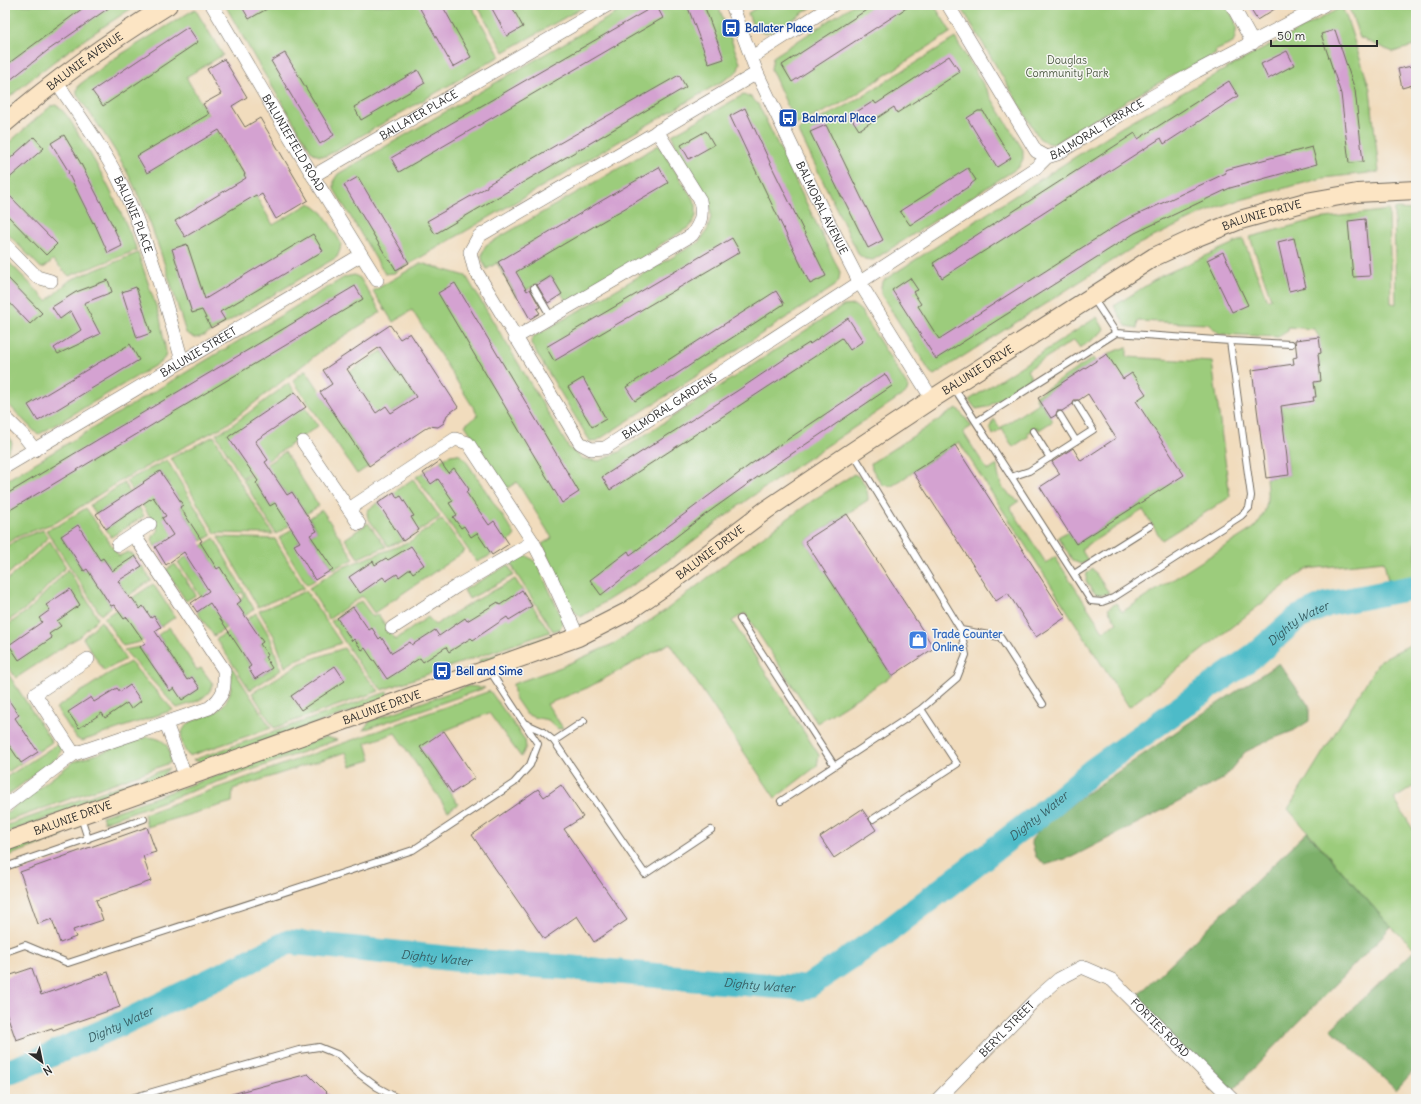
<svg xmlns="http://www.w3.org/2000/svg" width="1421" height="1104" font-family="Delius,sans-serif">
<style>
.green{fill:#9ccc7b;stroke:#647c53}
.forest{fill:#7db06b;stroke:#546e4b}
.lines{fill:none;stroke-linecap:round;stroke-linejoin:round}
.river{stroke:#4ebbc8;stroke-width:25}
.building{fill:#d4a2d1;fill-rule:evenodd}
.lane-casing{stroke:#70695e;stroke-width:8}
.street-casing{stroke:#70695e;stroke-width:14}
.secondary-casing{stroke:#70695e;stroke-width:20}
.lane{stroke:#fff;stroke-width:6}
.street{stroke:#fff;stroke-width:13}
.secondary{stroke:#fce5c4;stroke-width:18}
.labels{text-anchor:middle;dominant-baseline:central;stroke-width:3;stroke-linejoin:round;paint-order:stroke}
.transit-label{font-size:11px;font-weight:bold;fill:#164399;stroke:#f6f6f2;text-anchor:start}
.park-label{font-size:11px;fill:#4d5b43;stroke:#f6f6f2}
.street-label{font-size:11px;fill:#2b2b2b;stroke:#f6f6f2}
.shop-label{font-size:11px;font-weight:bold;fill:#366cbe;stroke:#f6f6f2;text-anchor:start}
.water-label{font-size:12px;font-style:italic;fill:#375d62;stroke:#f6f6f2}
</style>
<rect width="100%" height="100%" fill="#f6f6f2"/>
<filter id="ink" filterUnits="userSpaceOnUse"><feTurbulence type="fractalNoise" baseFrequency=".025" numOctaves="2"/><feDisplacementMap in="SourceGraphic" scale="8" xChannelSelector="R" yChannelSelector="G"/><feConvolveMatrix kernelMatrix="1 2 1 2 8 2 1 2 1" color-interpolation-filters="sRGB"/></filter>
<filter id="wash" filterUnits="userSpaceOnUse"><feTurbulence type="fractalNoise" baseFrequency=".012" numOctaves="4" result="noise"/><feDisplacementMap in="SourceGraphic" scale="16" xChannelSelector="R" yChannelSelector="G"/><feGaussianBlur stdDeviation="0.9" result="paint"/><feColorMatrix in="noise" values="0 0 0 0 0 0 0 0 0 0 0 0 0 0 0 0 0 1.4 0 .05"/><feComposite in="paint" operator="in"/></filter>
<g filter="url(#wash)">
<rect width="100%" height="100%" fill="#f1dcbd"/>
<path class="green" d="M5 5H137C91 34 46 65 5 101Z
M225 5H471L500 56 326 156H319L312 152 256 60Z
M477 5H587L504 52Z
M630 5H718L740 63 738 70 733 75 394 273 385 274 334 189V180L338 174Z
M761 5H815L774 32H761L753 27 748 13Z
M853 5H934L951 32 846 101 796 125 771 69 773 57Z
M960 5H1225C1235 20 1240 24 1233 43L1215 51 1216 54C1160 80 1107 112 1054 144L1047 143 1039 138Z
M1348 5H1416V43L1414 46 1393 52 1360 38Z
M1342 7 1347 19 1370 89 1379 172 1323 178 1229 203 1199 215 1137 245 934 375 930 372 881 294V286L884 280 1128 123 1222 71Z
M195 9 223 55 186 77 273 225 310 203 323 213 341 243 340 250 337 257 204 336 195 338 186 333C169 279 154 223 127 172 113 145 95 120 77 95V90L79 85 115 58Z
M955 38 1023 150V159L1019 167 873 260 865 259 859 255 798 130 848 105Z
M743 95 751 97 758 104 840 272 839 280 835 286 595 442 590 441 531 344 533 337 699 242 708 229 711 216 710 201 675 144 672 135Z
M56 105C67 113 73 125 80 137 103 173 121 211 137 250L69 276 53 260 45 267 41 268 5 231V146L51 106Z
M659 145 696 204V216L691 226 658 246 650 254 567 303 551 276 516 296 497 263 487 269C481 260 480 255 486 245Z
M1394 209 1416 210V587L1390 592 1384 561 1306 569 1129 707 959 442 892 486 882 485 872 469 871 463 957 408 972 426 963 432 988 471 997 465C999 484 1002 491 1019 501L1010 507 1046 563 1055 557 1103 631 1117 623 1108 609 1116 603 1122 612 1254 528C1269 510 1268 500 1266 478L1289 475 1281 406 1313 401V397H1315L1296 384 1321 381 1318 355 1321 353 1319 337 1314 329 1288 327V331L1278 337 1220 334 1208 324 1138 321 1137 328 1126 326 1114 306 1161 276 1243 239 1267 300 1271 299 1250 237 1318 219 1389 210 1391 303 1396 304Z
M138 253 160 318 166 352 165 357 161 362 38 435 5 401V258L47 301 70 280Z
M421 263 466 276 569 448 583 459 599 461 619 452 843 306 854 305 861 311 908 387 907 392 748 499 654 571 581 617 573 610 542 544 552 538 517 482 506 489 465 425 478 415 412 310 393 322 373 291Z
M354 275 360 278 381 312 321 351 226 425 123 479 57 522 19 536 5 544V481L345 277Z
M1097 317 1104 329 1099 335 1080 348 1074 340 1027 370 1032 379 987 407 976 409 969 400Z
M1127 347V357L1212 362 1230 497 1162 540 1143 510 1081 549 1088 561 1081 564 1073 561 1058 537 1068 531 1076 544 1183 475 1147 419 1136 425 1107 354Z
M382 351 399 375 401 374 416 397 391 413 373 415 366 398 349 372Z
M1093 358 1095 362 1038 398 1053 421 1039 430 1037 427 1027 433 1029 436 1013 447 1002 429 993 435 990 427 994 419 1000 428 1038 403 1035 396Z
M306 370 369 466 357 474 293 380Z
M289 383 318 426 242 478 216 434 228 428Z
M5 433 10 437 12 444 5 456Z
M214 436 239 481 273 534 215 533 171 458Z
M285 452 319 506 306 514 292 492 287 495 272 473 256 483 270 506 275 503 290 525 276 534 243 480Z
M458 454 464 458 515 535C505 548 492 555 477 562L416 477 450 455Z
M167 460 212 535 202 541 180 507 183 505 175 493 165 486 169 483 160 471 143 482 166 516 163 518 185 552 175 558 164 541 155 547 152 540 154 535 159 530 126 481Z
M854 474C864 478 868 490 868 500L805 541 892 676 817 723 745 613 732 621 819 755 817 766 775 798 670 643 587 688 547 704 563 728 558 729 548 720 533 717 526 714 515 698 513 684 561 667 615 643 666 610 732 559 812 501Z
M413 479 440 517 403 541 388 546 368 518 367 513 369 509Z
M124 483 130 493 96 514 90 505Z
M139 507 144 516 111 537 106 529Z
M86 508 119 556 128 552 135 556 125 563 132 572 142 566 151 580 128 596 103 558 100 560 92 548 86 552 61 536 83 570 87 569 111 606 101 615 46 530 59 525Z
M322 510 354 559 333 569 325 556 319 560 318 547 310 535 317 531 309 518Z
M442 519 465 551 374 613 362 596 329 619 309 588 341 568 409 542Z
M368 523 386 547 358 558 345 539Z
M292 529 300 541 295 545 312 565 308 568 315 580 307 585 279 538Z
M43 530 48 538 5 577V547L20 538Z
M218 537 275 539 304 588 258 607Z
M214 538 254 609 245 616 237 604 241 602 240 599 244 596 242 592 237 595 217 569 202 546Z
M50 541 66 567 28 607 5 623V582Z
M187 556 223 613 219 616 226 628 214 636 197 612 206 605 178 562Z
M527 556 537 563 562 618V624L560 629 553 631 517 575 511 563 521 557Z
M175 564 196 595 186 601 166 570Z
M508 565 514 575 469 599 464 590Z
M1092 568 1109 593C1095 598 1093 592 1086 581L1087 573Z
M68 569 98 618 80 636 16 678 5 662V627L30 609Z
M515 579 550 632 382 690 359 664 331 621 361 601 373 617 378 614 395 640 428 617 435 625 473 602Z
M153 584 175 617 161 627 154 616 151 618 143 607 140 609 132 598Z
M306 591 341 643 296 660 285 667 274 636 259 611Z
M117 609 124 619 127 617 146 638 140 642 123 646 104 618Z
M256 613 270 637 281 670 250 690 216 639 229 631 236 643 245 653 243 655 251 666 255 679 272 668 265 657 268 655 260 644 262 642 246 620Z
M101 621 126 659 104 671 83 638Z
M169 627 197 670 201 668 213 684C208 700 192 703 177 708L124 650 140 647 169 691 174 688 183 700 199 688 192 677 187 680 158 635Z
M559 633 551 641 481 665 479 660Z
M1416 642V785L1394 799 1416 834V949L1391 927 1288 809 1380 660Z
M344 648 356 665 379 691 274 728 252 693 301 663Z
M130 662 173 710 82 741 77 739 56 708 108 674Z
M231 666 271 728 189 756C180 746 177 730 191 722 199 717 209 716 217 711 220 709 225 703 227 700 233 689 231 678 231 666Z
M5 669 52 742 8 772 5 767Z
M468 686 485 688 363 730 370 721Z
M490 691 525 740 526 747 521 757 489 713 444 731 421 748 458 804 448 811 395 733 366 743 371 760 351 766 346 752 233 789 232 802 147 827 144 814Z
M387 692 389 698 209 761 200 762 193 760Z
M147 737C164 738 171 745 170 763L5 822V814L73 762Z
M326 737 337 740 104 822 102 816Z
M59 743 61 750 58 757 5 797V778Z
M169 768 161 778 5 833V826Z
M62 831 63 836 5 857V850Z"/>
<path class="forest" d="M1279 663 1309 706V721L1293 731 1272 739 1245 752 1223 779 1072 857 1045 865 1036 857 1031 841 1038 831 1077 800 1196 718Z
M1307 832 1391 927 1228 1095 1133 1000Z
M1416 949V1068L1396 1090 1331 1029Z"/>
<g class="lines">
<path class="river" id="s1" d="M5 1073 41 1059 125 1022 289 942 494 963 562 967 772 986 805 988 879 938 1047 809 1092 771 1256 654 1297 618 1328 604 1416 587"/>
</g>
<g id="blocks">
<path class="building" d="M87 5H113L47 51 5 84V66Z
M241 5H274L249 19Z
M418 5H442L471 57 453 67Z
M490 5H511L523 27 507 36Z
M656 5 663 18 399 172 391 158Z
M687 5H704L724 59 709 64Z
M874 5H911L792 82 782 65Z
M1248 5H1281L1257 20Z
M188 27 198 42 103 106 92 91Z
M1335 30 1355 90 1363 162 1349 163 1341 94 1321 34Z
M1287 51 1294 65 1268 79 1261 64Z
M285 53 334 135 320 144 271 61Z
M949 56 960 72 897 113 894 107 859 130 850 116 874 101 876 104Z
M224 59 247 97 232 106 245 127 260 118 308 200 276 219 262 194 257 197 256 195 185 237 175 221 246 178 244 175 245 174 219 130 147 173 137 156 209 114 203 104 221 94 207 69Z
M1416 65V84L1402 88 1398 69Z
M418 70 425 83 361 120 354 107Z
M679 75 686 87 435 234 427 221 487 187V185L509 172Z
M1229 81 1238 96 1164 144 1161 138 942 278 933 263 1135 133 1138 139Z
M745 108 774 171 826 276 810 284 754 167 730 116Z
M978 111H983L1011 158 997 167 967 118Z
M826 125 862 199 883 240 868 248 843 198H842L810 132Z
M706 131 714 145 689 159 681 145Z
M64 135 80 162 112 224 122 246 108 253 94 222 93 223 68 173 69 172 51 143Z
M34 137 44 148 5 182V163Z
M1312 147 1317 164 1230 188 1135 233 936 359 892 290 910 278 918 290 913 292 921 304 918 306 939 339 1122 222 1226 173 1225 170Z
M659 167 668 183 516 272 527 291 530 289 540 307 537 309 540 313 530 319 498 262Z
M968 168 976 180 971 184V185L910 225 900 211Z
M358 177 409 263 396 270 390 260 389 261 344 185Z
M5 191 57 244 46 255 5 213Z
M1365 219 1370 276 1353 277 1348 221Z
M313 234 323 251 220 312 225 320 211 328 202 310 192 313 172 249 187 244 205 299Z
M732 238 740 252 554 361 546 347Z
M1294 238 1306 287 1289 291 1278 242Z
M1223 252 1248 305 1232 312 1207 260Z
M5 275 42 313 30 324 5 298Z
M551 276 562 294 548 303 537 285Z
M108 280 112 292 84 303 100 334 58 354 54 348 81 330 71 311 60 319 52 307 76 292Z
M455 283 579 492 562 503 438 293Z
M355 286 363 299 5 513V495Z
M136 287 151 333 137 338 122 292Z
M776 291 784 304 635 401 626 387Z
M848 318 863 341 850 350 842 338 817 355 610 490 602 477 737 391 798 350 809 343 810 344Z
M390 325 400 339 410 333 458 407 447 415 444 423 438 427 429 426 369 466 320 392 332 384 323 370ZM380 347 399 375 401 374 416 397 391 413 386 406 376 413 347 369Z
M1319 337 1321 353 1318 354 1321 381 1314 382 1316 397H1313L1314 401 1281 406 1289 475 1266 478 1252 370 1294 364 1293 358 1297 357 1295 340Z
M130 344 139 360 38 421 28 405Z
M1107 354 1123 379 1132 373 1146 394 1136 401 1184 475 1076 544 1040 487 1060 474 1052 462 1073 448 1081 461 1116 438 1088 394 1079 400H1074L1073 404 1062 411H1057L1056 415 1051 418 1038 398Z
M885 374 892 386 759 476 699 519 601 595 590 580 628 551 630 555 751 464Z
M583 378 606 419 592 427 568 387Z
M295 392 306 407 255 441 268 460 265 462 287 495 292 492 317 531 310 535 333 569 315 580 294 545 300 542 275 503 270 506 256 483 258 481 228 437Z
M955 445 1066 617 1036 637 1008 593 996 601 913 472Z
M440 461 448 473 454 468 469 489 466 492 489 525 494 521 509 544 492 555 477 533 471 537 464 526 461 528 453 517 457 515 449 503 453 501 438 479 431 484 423 473Z
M160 471 183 505 180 507 202 541 200 542 217 569 220 567 240 599 241 601 237 604 263 642 260 644 268 655 265 657 272 668 255 679 248 668 251 666 210 603 197 612 191 603 209 591 184 552 166 565 155 547 173 535 162 518 166 516 153 497 106 529 96 514 144 483 143 482Z
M394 492 397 498 401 496 414 516 411 517 419 530 403 541 378 503Z
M847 514 934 648 892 676 805 541Z
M78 525 100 560 103 558 112 571 135 556 142 566 118 581 130 599 132 598 140 609 143 606 151 618 154 616 161 627 155 631 187 680 192 677 200 688 182 700 174 688 170 691 140 647 145 643 127 617 124 619 114 605 111 606 87 569 84 571 61 536Z
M411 546 424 565 413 573 410 569 399 577 397 574 386 581 383 577 360 593 349 577 373 561 375 565 386 558 388 560Z
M70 589 80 605 57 621 61 626 49 634 52 638 19 660 9 645 42 622 39 618 50 610 46 605Z
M522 590 532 606 509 620 507 617 473 640 471 638 449 652 446 647 423 662 420 658 387 679 374 660H373L365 648 362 650 354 639 352 641 337 618 353 607 369 630 372 628 379 639 381 637 392 653 410 642 412 645 435 630 439 636 465 618 467 621 498 602 500 605Z
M335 666 345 681 301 710 291 696Z
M130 685 141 701 131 709 127 703 105 718 102 713 79 728 68 712 91 697 94 702 117 688 120 692Z
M5 695 19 715 15 718 38 752 21 763 5 739Z
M444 731 475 778 452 793 420 747Z
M561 785 583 817 564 829 627 920 594 942 577 916 544 939 472 835 538 789 544 797Z
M862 809 876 830 834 858 820 837Z
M147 827 156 852 143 856 151 881 96 900 103 920 73 930 76 937 60 943 52 919 38 924 20 872Z
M32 968 41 995 108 972 120 1007 53 1030 52 1028 16 1040 5 1009V977Z
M308 1074 333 1099H229L228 1095Z"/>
</g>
</g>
<g filter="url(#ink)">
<use href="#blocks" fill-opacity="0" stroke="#70695e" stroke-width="1"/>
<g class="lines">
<g class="lane-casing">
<path id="lane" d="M534 288 551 317
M1093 298 1116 333 1230 341 1291 344
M1116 333 976 422 1091 601 1102 602 1113 598 1241 516 1249 508 1251 496 1230 341
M953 386 976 422
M1060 415 1076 441
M1033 431 1050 458
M1011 477 1029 471 1093 430 1077 404
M1074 574 1150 526
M740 619 834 765
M961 630 1000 637 1043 704
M490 671 524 723 542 731 554 741 645 874 711 830
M554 741 584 721
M781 801 921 709 957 678 966 655 961 630 853 453
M81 817 88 839
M873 819 957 764 921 709
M5 867 144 819
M5 952 25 945 68 963 413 850 514 783 530 765 538 744 524 723
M128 1099 299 1050 319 1047 339 1055 358 1073 377 1087 399 1099"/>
</g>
<g class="street-casing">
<g id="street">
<path id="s2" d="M212 5 313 176 377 280"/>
<path id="s3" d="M732 5 757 73 819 203 860 283 932 399"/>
<path d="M948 5 1036 151 1047 157"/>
<path d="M1232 5 1253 43"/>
<path d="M752 57 833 5"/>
<path id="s4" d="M757 73 479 236 470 252 474 268 580 443 591 449 605 448 1037 167 1047 157 1057 154 1120 115 1197 71 1324 5"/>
<path id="s5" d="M56 81C77 113 101 144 118 178 147 236 165 299 182 361"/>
<path id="s6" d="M313 176 608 5"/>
<path d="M5 244 37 277 51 281"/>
<path d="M515 338 692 235C701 222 703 216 700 200L657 131"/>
<path d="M5 417 24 436 35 450"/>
<path d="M303 442 359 524"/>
<path id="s7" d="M5 467 361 255"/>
<path d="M349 509 455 439 468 443 533 542 549 573 578 637"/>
<path d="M118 545 150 524"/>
<path d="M392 628 457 586 533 542"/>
<path d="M166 723 186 778"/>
<path d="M74 754 35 694 88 659"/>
<path d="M5 806 74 754 209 708C225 695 225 689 224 670L134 535"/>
<path id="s8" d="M938 1099 1035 1000 1059 979 1082 967 1112 980 1232 1099"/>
</g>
</g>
<g class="secondary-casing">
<g id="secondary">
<path id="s9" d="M5 123C56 79 111 40 168 5"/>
<path id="s10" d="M5 842 578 637 627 612 668 584 766 510 852 452 932 399 1154 257 1195 238 1240 220 1306 202 1357 193 1416 190"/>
</g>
</g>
<use href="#lane" class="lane"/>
<use href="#street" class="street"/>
<use href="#secondary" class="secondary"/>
</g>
</g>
<defs>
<g id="bus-square" transform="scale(1)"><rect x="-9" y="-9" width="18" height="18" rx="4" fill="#1a4fb4" stroke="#f6f6f2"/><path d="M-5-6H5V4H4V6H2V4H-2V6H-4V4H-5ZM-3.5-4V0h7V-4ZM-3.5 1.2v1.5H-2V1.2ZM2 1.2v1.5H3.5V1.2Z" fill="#fff"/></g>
<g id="shop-square" transform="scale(1)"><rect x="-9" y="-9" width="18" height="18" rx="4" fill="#3f7fe0" stroke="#f6f6f2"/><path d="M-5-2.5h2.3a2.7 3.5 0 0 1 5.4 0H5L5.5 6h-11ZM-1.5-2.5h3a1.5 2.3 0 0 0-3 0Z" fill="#fff"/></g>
</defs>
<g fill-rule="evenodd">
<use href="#bus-square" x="731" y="28"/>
<use href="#bus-square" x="788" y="118"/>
<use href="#shop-square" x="918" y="640"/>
<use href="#bus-square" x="442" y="671"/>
</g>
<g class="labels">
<g class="transit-label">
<text x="745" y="28">Ballater Place</text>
<text x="802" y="118">Balmoral Place</text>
<text x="456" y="671">Bell and Sime</text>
</g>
<g class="park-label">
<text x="1067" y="60">Douglas<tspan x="1067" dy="13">Community Park</tspan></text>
</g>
<g class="street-label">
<text stroke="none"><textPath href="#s9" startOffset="101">BALUNIE AVENUE</textPath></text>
<text stroke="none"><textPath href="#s6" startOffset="122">BALLATER PLACE</textPath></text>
<text stroke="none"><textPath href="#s4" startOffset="1175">BALMORAL TERRACE</textPath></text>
<text stroke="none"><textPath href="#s2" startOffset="160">BALUNIEFIELD ROAD</textPath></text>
<text stroke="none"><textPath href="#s3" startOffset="222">BALMORAL AVENUE</textPath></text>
<text stroke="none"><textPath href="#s5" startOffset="155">BALUNIE PLACE</textPath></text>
<text stroke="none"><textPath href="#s10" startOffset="1415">BALUNIE DRIVE</textPath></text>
<text stroke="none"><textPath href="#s7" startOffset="225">BALUNIE STREET</textPath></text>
<text stroke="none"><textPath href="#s10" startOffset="1090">BALUNIE DRIVE</textPath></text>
<text stroke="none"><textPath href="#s4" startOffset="665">BALMORAL GARDENS</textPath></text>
<text stroke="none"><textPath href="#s10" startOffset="766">BALUNIE DRIVE</textPath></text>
<text stroke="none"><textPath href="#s10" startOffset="400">BALUNIE DRIVE</textPath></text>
<text stroke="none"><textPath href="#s10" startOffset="72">BALUNIE DRIVE</textPath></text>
<text stroke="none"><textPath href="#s8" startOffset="297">FORTIES ROAD</textPath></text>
<text stroke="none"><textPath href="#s8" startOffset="98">BERYL STREET</textPath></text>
</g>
<g class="shop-label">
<text x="932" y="634">Trade Counter<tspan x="932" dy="13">Online</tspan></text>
</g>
<g class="water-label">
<text stroke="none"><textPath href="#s1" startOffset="1445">Dighty Water</textPath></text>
<text stroke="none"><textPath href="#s1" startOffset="1121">Dighty Water</textPath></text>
<text stroke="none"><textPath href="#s1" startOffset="461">Dighty Water</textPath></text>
<text stroke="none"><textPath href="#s1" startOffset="785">Dighty Water</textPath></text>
<text stroke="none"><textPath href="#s1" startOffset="125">Dighty Water</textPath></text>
</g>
</g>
<rect width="1421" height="1104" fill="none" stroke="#f6f6f2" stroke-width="20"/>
<g transform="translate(42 1062) rotate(147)" stroke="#f6f6f2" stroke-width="3" paint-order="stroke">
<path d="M0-3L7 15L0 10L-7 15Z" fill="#2b2b2b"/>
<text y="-6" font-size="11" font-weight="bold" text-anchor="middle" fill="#2b2b2b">N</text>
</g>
<path d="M1271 40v6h106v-6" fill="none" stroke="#2b2b2b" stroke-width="2"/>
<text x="1277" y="40" font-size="12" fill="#2b2b2b" stroke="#f6f6f2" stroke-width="3" paint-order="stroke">50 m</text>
</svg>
